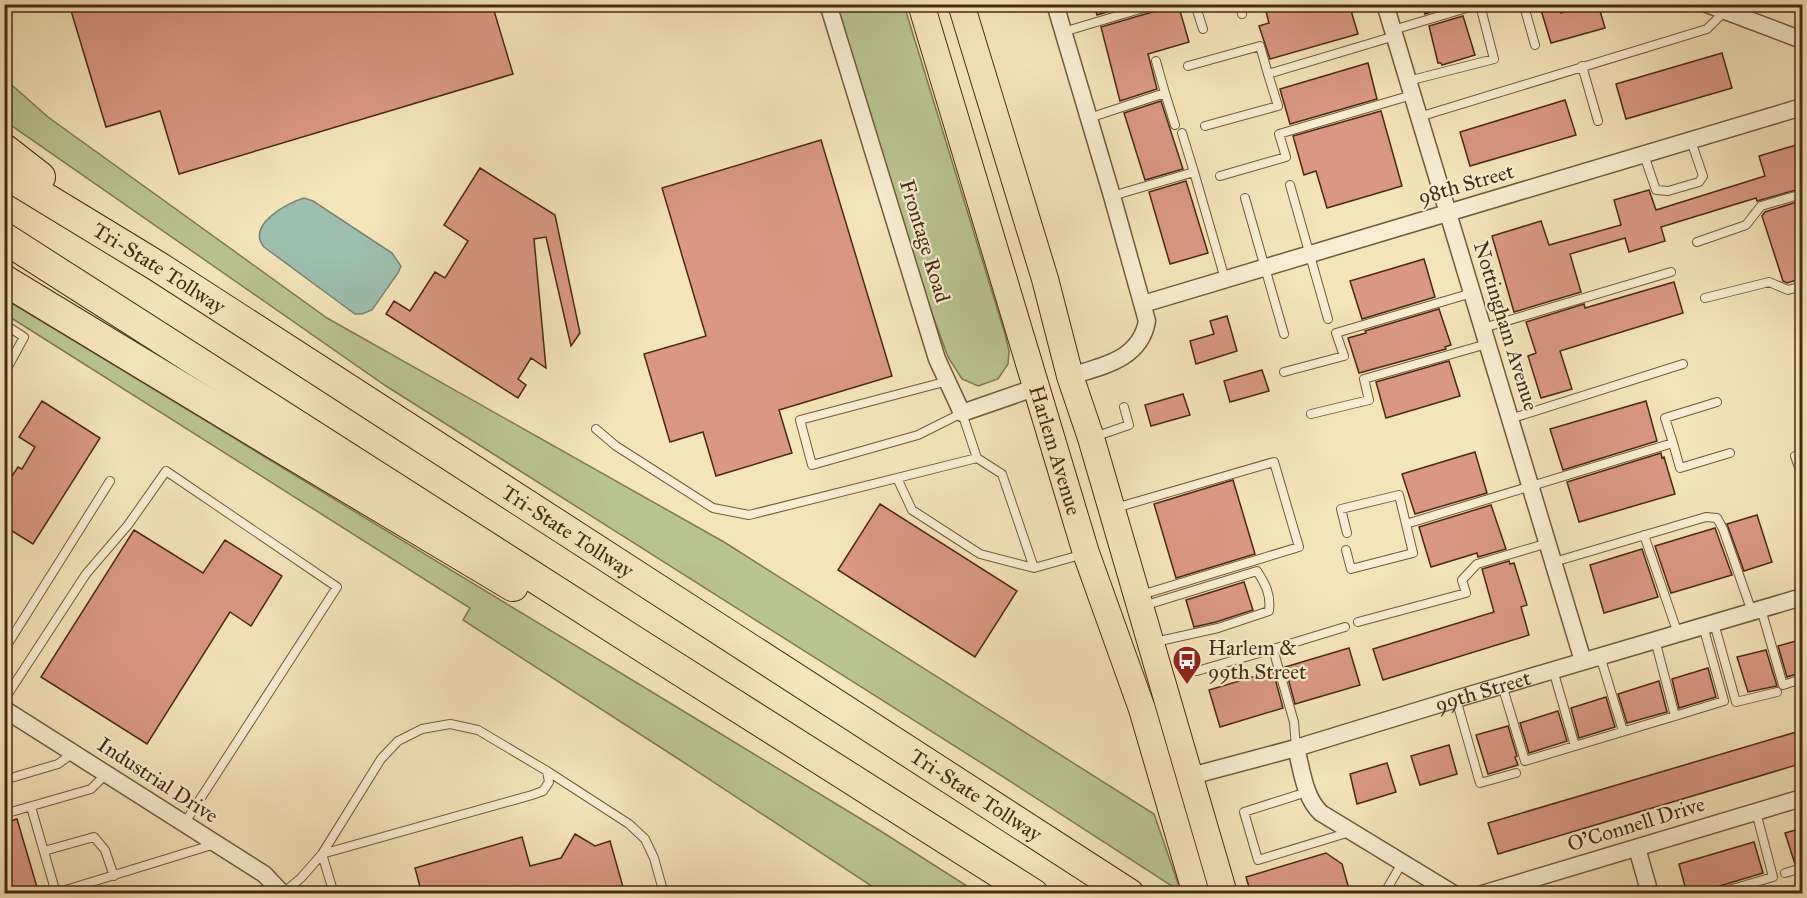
<svg xmlns="http://www.w3.org/2000/svg" width="1807" height="898" font-family="'IM FELL Great Primer',serif">
<style>
.green{fill:#bac491;stroke:#817852;stroke-width:1.5}
.water{fill:#9cbfaf;stroke:#7a8470;stroke-width:1.5}
.building{fill:#da9785;stroke:#482b12;stroke-width:1.5}
.lines{fill:none;stroke-linecap:round;stroke-linejoin:round}
.lane-casing{stroke:#73593c;stroke-width:10}
.street-casing{stroke:#73593c;stroke-width:19}
.primary-casing{stroke:#482b12;stroke-width:28}
.highway-casing{stroke:#482b12;stroke-width:32}
.lane{stroke:#f8edd2;stroke-width:8}
.street{stroke:#f8edd2;stroke-width:16}
.primary{stroke:#f4e4ba;stroke-width:26}
.highway{stroke:#f4e4ba;stroke-width:30}
.labels{text-anchor:middle;dominant-baseline:central;stroke-width:4.5;stroke-linejoin:round;paint-order:stroke}
.street-label{font-size:21px;fill:#482b12;stroke:#f8edd2}
.poi-label{font-size:21px;fill:#482b12;stroke:#f8edd2;text-anchor:start}
</style>
<rect width="100%" height="100%" fill="#f4e4ba"/>
<filter id="stains"><feTurbulence type="fractalNoise" baseFrequency=".00333" numOctaves="4"/><feColorMatrix values="0 0 0 0 .2 0 0 0 0 .09 0 0 0 0 .02 0 0 0 .5 -.17"/></filter>
<radialGradient id="worn" r=".72"><stop offset=".6" stop-color="#630" stop-opacity="0"/><stop offset="1" stop-color="#630" stop-opacity=".3"/></radialGradient>
<path class="green" d="M836 5H904L1005 334 1009 351 1008 364 998 379 978 386 962 379 948 357 913 262Z
M5 79 48 117 327 318 724 542 1154 814 1181 892 1002 776 386 386 5 121Z
M5 299 703 723 879 830 978 893H882L677 758 463 620 470 608 5 314Z"/>
<path class="water" d="M304 198 313 201 392 253 401 266 398 273 372 310 362 314H355L264 247C246 225 287 203 304 198Z"/>
<path class="building" d="M69 4H492L513 74 179 174 160 111 106 127Z
M1094 4H1133L1097 15Z
M1163 4H1178L1189 42 1148 54 1157 89 1120 101 1101 27 1159 10Z
M1264 4H1349L1358 34 1270 59 1259 26 1269 23Z
M1423 4H1456L1425 14Z
M1589 4H1598L1605 28 1551 43 1541 10 1558 5 1561 13Z
M1463 16 1475 55 1442 65 1441 63H1438L1429 26Z
M1722 53 1732 88 1626 119 1616 84Z
M1368 63 1377 99 1290 124 1280 89Z
M1565 100 1576 135 1470 166 1460 132Z
M1161 101 1183 169 1145 180 1124 113Z
M1381 111 1402 186 1327 208 1316 171 1304 175 1293 136Z
M821 140 892 376 779 410 792 453 716 476 703 432 670 442 644 354 706 336 662 188Z
M1803 143V188L1757 201 1756 198 1661 227 1665 241 1629 252 1625 238 1570 254 1581 292 1514 312 1492 236 1541 221 1549 245 1621 225 1614 200 1649 190 1656 210 1765 176 1759 156Z
M480 168 555 215 580 333 571 346 546 237 534 239 546 368 531 358 518 379 526 385 518 398 386 314 394 301 410 311 435 272 445 278 468 241 444 225Z
M1186 181 1208 253 1170 264 1149 192Z
M1803 200V278L1787 283 1783 281 1762 216 1765 212Z
M1424 259 1435 297 1362 319 1350 281Z
M1674 282 1683 313 1560 351 1572 389 1541 398 1528 356 1536 353 1526 322 1584 304 1585 308Z
M1439 309 1451 345 1445 347 1446 349 1359 373 1348 338 1366 333 1365 331Z
M1227 316 1237 351 1196 364 1190 341 1214 334 1210 321Z
M1449 361 1460 396 1386 418 1376 382Z
M1262 370 1269 391 1230 402 1224 381Z
M1183 394 1190 415 1151 426 1145 405Z
M42 401 100 438 33 544 4 526V488L18 467 22 469 35 447 19 437Z
M1646 401 1657 441 1563 470 1550 429Z
M1475 452 1487 493 1415 514 1402 474Z
M1661 453 1662 458 1664 457 1675 494 1579 522 1567 482Z
M1233 480 1255 554 1176 578 1154 504Z
M880 504 1017 591 975 657 838 570Z
M1491 505 1506 549 1478 557 1477 553 1431 567 1419 527Z
M1757 515 1772 562 1744 571 1727 524Z
M1715 528 1732 575 1671 593 1655 546Z
M134 530 203 573 225 540 282 576 251 626 230 612 147 744 41 677Z
M1642 549 1658 597 1604 613 1590 565Z
M1509 561 1510 564 1514 563 1527 605 1521 607 1529 635 1383 680 1373 649 1494 612 1482 569Z
M1244 582 1253 610 1216 622 1194 627 1186 600Z
M1803 639V672L1787 677 1778 646Z
M1349 648 1360 685 1295 704 1285 667Z
M1766 650 1777 686 1748 692 1737 657Z
M1708 668 1716 697 1679 708 1672 679Z
M1273 671 1283 708 1220 727 1209 690Z
M1659 681 1667 712 1627 723 1618 694Z
M1606 697 1615 727 1579 738 1571 708Z
M1558 711 1567 741 1529 753 1520 723Z
M1508 726 1517 756 1515 757 1518 765 1488 774 1476 735Z
M1803 730V763L1498 854 1488 823Z
M1449 745 1457 774 1420 785 1411 756Z
M1387 763 1396 792 1357 804 1350 774Z
M17 819 39 894H4V823Z
M1803 828V862L1795 864 1785 833Z
M575 834 595 846 610 841 625 894H422L415 868 522 837 530 866 561 858Z
M1754 842 1763 873 1693 894H1687L1679 864Z
M1326 853 1342 864 1349 889 1334 894H1311L1310 890 1299 894H1251L1246 877Z"/>
<g class="lines">
<g class="lane-casing">
<path id="lane" d="M1195 4 1203 29
M1240 4 1242 14
M1529 4 1524 6 1535 45
M1393 30 1480 4
M1063 32 1157 4
M1156 61 1165 93
M1188 66 1260 46 1268 74
M1582 66 1598 121
M1408 81 1494 59 1480 5
M1419 117 1707 29 1725 11
M1089 118 1165 93 1175 125
M1205 126 1278 106 1268 74 1395 36
M1644 155 1656 190 1668 191 1699 182 1703 176 1691 141
M1194 172 1225 279
M1220 176 1286 157 1279 134 1412 95
M1290 185 1328 319
M1112 196 1194 172 1182 133
M1245 198 1284 334
M1697 242 1746 225 1761 206 1802 194
M1705 298 1769 282 1788 290 1802 286
M4 324 24 337 4 374
M1483 328 1671 272
M1802 361V365
M1284 372 1344 356 1336 333 1472 293
M1311 414 1369 400 1364 379 1487 344
M1510 419 1683 364
M596 429 616 446 713 508 749 515 977 458 962 413 918 435 812 465 800 420 948 381
M1094 437 1129 425 1124 407
M1673 443 1665 418 1717 402
M1802 454 1795 456 1802 476
M977 458 1002 474 1034 568
M897 478 912 510 980 554 1034 568 1084 554
M1115 508 1274 462 1299 547 1141 595
M1406 524 1673 443 1680 468 1730 453
M1644 535 1678 634
M1346 550 1351 569 1413 553 1399 495 1341 509 1347 533
M1554 562 1706 517 1717 518 1723 529 1752 612
M1143 606 1257 571C1266 585 1271 595 1269 611L1218 628 1155 642
M1761 609 1783 685 1802 679
M1358 622 1466 593 1462 580 1477 564 1548 543
M1714 623 1736 702 1777 692
M1655 640 1675 716 1724 701 1703 626
M1273 649 1345 627
M4 650 110 481
M1600 656 1623 731
M1553 670 1575 746
M1197 671 1273 649 1294 722 1296 748
M1502 685 1525 761 1675 716
M1456 699 1480 783 1516 773
M4 700 86 574 128 525 166 471 337 587 184 824
M547 771 629 824 645 839 654 858 664 894
M4 780 58 764 73 753
M1307 792 1244 812 1258 860 1350 832
M31 807 56 893 215 844
M4 814 91 789 106 774
M44 851 94 837 105 850 114 876
M322 854 334 894
M1785 873 1802 868
M283 893 301 878 322 854 381 759 398 741 422 729 450 724 478 730 547 771 549 782 543 791 532 795 322 854
M1384 894 1402 863
M1715 894 1773 877 1756 812"/>
</g>
<g class="street-casing">
<g id="street">
<path d="M828 4 937 359 962 413 1037 387"/>
<path d="M1055 4 1112 196 1147 321C1140 360 1102 366 1070 376"/>
<path d="M1385 4 1583 661"/>
<path d="M1707 4 1802 40"/>
<path d="M1143 304 1802 107"/>
<path d="M4 709 264 874 283 894"/>
<path d="M1296 748C1302 770 1304 797 1321 813L1454 894"/>
<path id="s1" d="M1191 776 1296 748 1456 699 1802 597"/>
<path d="M1637 848 1650 894"/>
<path d="M1482 894 1802 798"/>
</g>
</g>
<g class="primary-casing">
<g id="primary">
<path id="s2" d="M921 4 1086 553 1142 709 1196 894"/>
<path d="M961 4 1045 279 1070 376 1091 438 1224 894"/>
</g>
</g>
<g class="highway-casing">
<g id="highway">
<path d="M4 149 40 177"/>
<path id="s3" d="M4 173 157 266 1129 894"/>
<path d="M4 238 648 650 1033 894"/>
<path d="M4 280 275 444 513 586"/>
</g>
</g>
<use href="#lane" class="lane"/>
<use href="#street" class="street"/>
<use href="#primary" class="primary"/>
<use href="#highway" class="highway"/>
</g>
<defs>
<g id="bus-pin" transform="scale(1.5)"><path d="M0 17L-7.5 6A9.5 9.5 0 1 1 7.5 6Z" fill="#8f2418" stroke="#f8edd2"/><path d="M-5-6H5V4H4V6H2V4H-2V6H-4V4H-5ZM-3.5-4V0h7V-4ZM-3.5 1.2v1.5H-2V1.2ZM2 1.2v1.5H3.5V1.2Z" fill="#fff"/></g>
</defs>
<g fill-rule="evenodd">
<use href="#bus-pin" x="1187" y="660"/>
</g>
<g class="labels">
<g class="street-label">
<text transform="translate(1466 184) rotate(-16)">98th Street</text>
<text transform="translate(925 241) rotate(73)">Frontage Road</text>
<text stroke="none"><textPath href="#s3" startOffset="182">Tri-State Tollway</textPath></text>
<text transform="translate(1506 326) rotate(73)">Nottingham Avenue</text>
<text stroke="none"><textPath href="#s2" startOffset="466">Harlem Avenue</textPath></text>
<text stroke="none"><textPath href="#s3" startOffset="668">Tri-State Tollway</textPath></text>
<text stroke="none"><textPath href="#s1" startOffset="304">99th Street</textPath></text>
<text transform="translate(158 780) rotate(33)">Industrial Drive</text>
<text stroke="none"><textPath href="#s3" startOffset="1154">Tri-State Tollway</textPath></text>
<text transform="translate(1636 824) rotate(-17)">O'Connell Drive</text>
</g>
<g class="poi-label">
<text x="1208" y="648">Harlem &amp;<tspan x="1208" dy="24">99th Street</tspan></text>
</g>
</g>
<rect width="1807" height="898" fill="none" stroke="#f4e4ba" stroke-width="24"/>
<rect x="6" y="6" width="1795" height="886" fill="none" stroke="#482b12" stroke-width="3"/>
<rect x="12" y="12" width="1783" height="874" fill="none" stroke="#482b12" stroke-width="1.5"/>
<rect width="100%" height="100%" filter="url(#stains)"/>
<rect width="100%" height="100%" fill="url(#worn)"/>
</svg>
